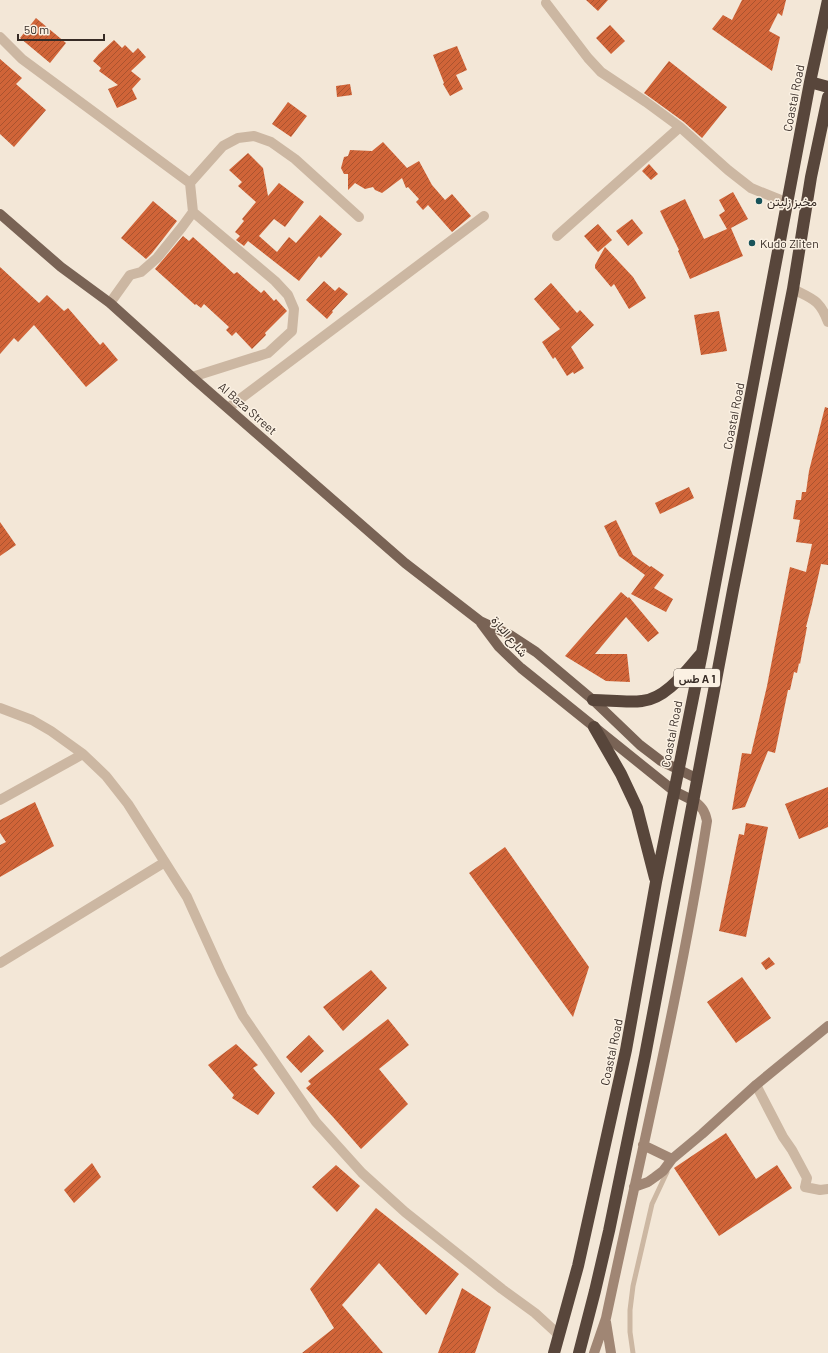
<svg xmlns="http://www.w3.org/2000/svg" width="828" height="1353" font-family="Barlow,Vazirmatn,sans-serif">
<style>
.building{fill:url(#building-hatch)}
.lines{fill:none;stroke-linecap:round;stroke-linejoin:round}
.lane{stroke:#ccb7a2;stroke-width:5}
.street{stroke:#ccb7a2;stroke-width:10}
.secondary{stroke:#a08674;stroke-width:10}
.primary{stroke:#796355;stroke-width:10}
.highway{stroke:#58463b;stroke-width:12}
.poi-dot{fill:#18535a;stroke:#fbf1e3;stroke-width:1.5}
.labels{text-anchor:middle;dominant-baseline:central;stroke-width:3;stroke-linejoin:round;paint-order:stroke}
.shield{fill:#fbf1e3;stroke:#71665e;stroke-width:1}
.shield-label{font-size:11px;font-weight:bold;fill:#362b25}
.street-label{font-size:12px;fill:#362b25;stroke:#fbf1e3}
.poi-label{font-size:12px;fill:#362b25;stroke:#fbf1e3;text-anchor:start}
</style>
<defs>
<pattern id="building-hatch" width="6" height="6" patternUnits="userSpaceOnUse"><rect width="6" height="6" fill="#d06438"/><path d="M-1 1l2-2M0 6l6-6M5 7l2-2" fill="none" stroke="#aa532f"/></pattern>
</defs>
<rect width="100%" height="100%" fill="#f3e7d7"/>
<path class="building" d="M586 0H608L598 11Z
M742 0H786L782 16 778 13 769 31 780 37 772 71 712 29 723 15 732 20Z
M36 18 66 43 50 63 20 38Z
M610 25 625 41 611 54 596 38Z
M114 40 122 48 125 45 133 53 138 48 146 57 131 71 141 79 132 89 137 99 117 108 108 89 118 85 99 71 101 68 93 61 99 54Z
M457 46 467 70 456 75 463 89 450 96 443 84 444 83 433 55Z
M0 59 22 78 16 84 46 110 14 147 0 134Z
M669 61 727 107 702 138 684 122 644 93Z
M350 84 352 95 337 97 336 86Z
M288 102 307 116 291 137 272 124Z
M383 142 407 168 419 161 432 185 445 200 452 194 471 216 452 232 428 205 423 210 416 202 419 199 408 187 406 188 402 178 382 193 375 190 373 187 365 189 355 183 348 190V174H344L341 168 344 157 348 156 350 150 372 151Z
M248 153 263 168 268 196 279 183 304 202 285 227 274 219 259 236 277 252 289 237 296 243 320 215 342 234 321 258 319 256 299 281 248 241 244 246 236 240 240 236 235 232 244 221 242 219 256 202 238 186 242 182 229 170Z
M649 164 658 174 651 180 642 171Z
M733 192 748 219 731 228 743 256 690 279 678 251 679 250 660 211 685 199 704 239 727 229 719 215 725 211 719 200Z
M153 201 177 221 152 253 146 259 121 238Z
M632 219 643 233 628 246 616 231Z
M598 224 612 240 598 252 584 236Z
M183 236 189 241 193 237 234 274 237 272 261 293 264 290 274 301 276 299 287 311 265 333 266 335 252 349 236 332 232 336 226 330 229 327 204 304 201 308 196 304 195 305 155 269Z
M605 247 633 277 646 298 629 309 614 284 611 287 595 268V265Z
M0 267 39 303 47 295 64 311 68 308 100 345 103 342 118 360 86 387 34 325 18 342 14 338 0 354Z
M324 281 335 291 339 287 348 294 332 311 333 312 327 319 306 300Z
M551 283 577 313 580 310 594 325 571 347 584 368 574 374 573 372 567 376 555 357 553 359 542 342 560 329 534 299Z
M719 311 727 351 701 355 694 315Z
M825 407 828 408V565L821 564 812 604 806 627H807L800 664 799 663 797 673 794 672 790 690H788L775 753 768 751 745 807 732 810 742 753 751 754 767 686 790 567 806 572 812 544 796 542 800 520 793 519 796 500H801L802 492H806L809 471Z
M689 487 694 498 660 514 655 503Z
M616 520 633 555 650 567 651 566 664 575 654 588 673 599 666 612 631 594 645 575 619 556 604 526Z
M0 522 16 545 0 556Z
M621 592 628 598 629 597 659 633 648 642 626 617 595 654H627L630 682 606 681 565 656Z
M828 787V827L799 839 785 804Z
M35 802 54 846 0 877V845L6 842 0 833V820Z
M746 823 768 827 746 937 719 931 739 834 744 835Z
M505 847 589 967 573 1017 469 873Z
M769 957 775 964 766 970 761 963Z
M371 970 387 988 343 1031 323 1007Z
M742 977 771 1018 736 1043 707 1002Z
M388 1019 409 1045 379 1069 408 1104 361 1149 333 1117 306 1088 311 1084 308 1081Z
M309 1035 324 1051 301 1073 286 1057Z
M236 1044 258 1065 253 1068 275 1093 258 1115 232 1098 234 1095 208 1065Z
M726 1133 756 1179 777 1165 792 1188 719 1236 674 1168Z
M92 1163 101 1177 74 1203 64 1190Z
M336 1165 360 1186 337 1212 312 1187Z
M376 1208 459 1274 426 1315 379 1263 342 1305 383 1353H302L334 1328 310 1289Z
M462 1288 491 1307 475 1353H438Z"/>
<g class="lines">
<path class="lane" d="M633 1353 630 1332V1310L633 1286 652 1204 667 1172"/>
<path class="street" d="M546 3 588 58 601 72 646 102 680 127 728 170 751 188 788 203
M0 37 22 59 190 183
M557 236 680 127
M793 289C813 299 820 300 828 322
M110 303 130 275 141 272 157 258 182 227 193 212 190 183 223 146 238 138 254 136 271 142 295 159 359 217
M192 377 268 353 292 331 294 309 288 295 275 281 193 212
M228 408 484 216
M0 708 32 720 51 731 83 754 106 776 128 804 187 897 221 972 243 1016 316 1122 362 1173 405 1212 502 1289 535 1313 559 1335
M0 800 83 754
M0 963 165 862
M756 1085 783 1137 792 1150 807 1178 805 1187 820 1190 828 1189"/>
<path class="secondary" d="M643 1145 672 1159
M634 1187 648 1182 655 1177 663 1171 672 1159 702 1134 756 1085 828 1026
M606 1322 611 1353
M594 1353 606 1318C641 1153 681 988 707 821 705 811 702 807 694 801"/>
<path class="primary" d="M0 214 61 267 110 303 192 377 405 563 480 621 510 635 536 652 593 700 640 745 661 761 698 779
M481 623 499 647 521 668 674 791 694 801"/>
<path class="highway" d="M810 82 828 87
M593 700C608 700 628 703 642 701 666 699 686 671 701 654
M594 727 621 774 637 808 655 878
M554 1353 578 1266 626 1050 656 882 702 653 810 82 828 0
M579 1353 595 1291 609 1231 645 1056 733 590 793 289 811 177 828 97"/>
</g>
<g class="poi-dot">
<circle cx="759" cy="201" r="4"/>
<circle cx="752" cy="243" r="4"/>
</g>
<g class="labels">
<rect class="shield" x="674" y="669" width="46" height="18" rx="3"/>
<g class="shield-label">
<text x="697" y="678">طس A 1</text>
</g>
<g class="street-label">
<text transform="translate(793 98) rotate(-79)">Coastal Road</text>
<text transform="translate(248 408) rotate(41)">Al Baza Street</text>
<text transform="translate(733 416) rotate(-79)">Coastal Road</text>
<text transform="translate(510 636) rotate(50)">شارع البازة</text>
<text transform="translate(671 734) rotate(-79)">Coastal Road</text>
<text transform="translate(611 1052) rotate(-78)">Coastal Road</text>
</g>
<g class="poi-label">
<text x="767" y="201">مخبز زليتن</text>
<text x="760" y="243">Kudo Zliten</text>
</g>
</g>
<path d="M18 34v6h86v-6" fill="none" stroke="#362b25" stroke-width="2"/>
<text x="24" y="34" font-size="12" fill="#362b25" stroke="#fbf1e3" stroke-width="3" paint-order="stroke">50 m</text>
</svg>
